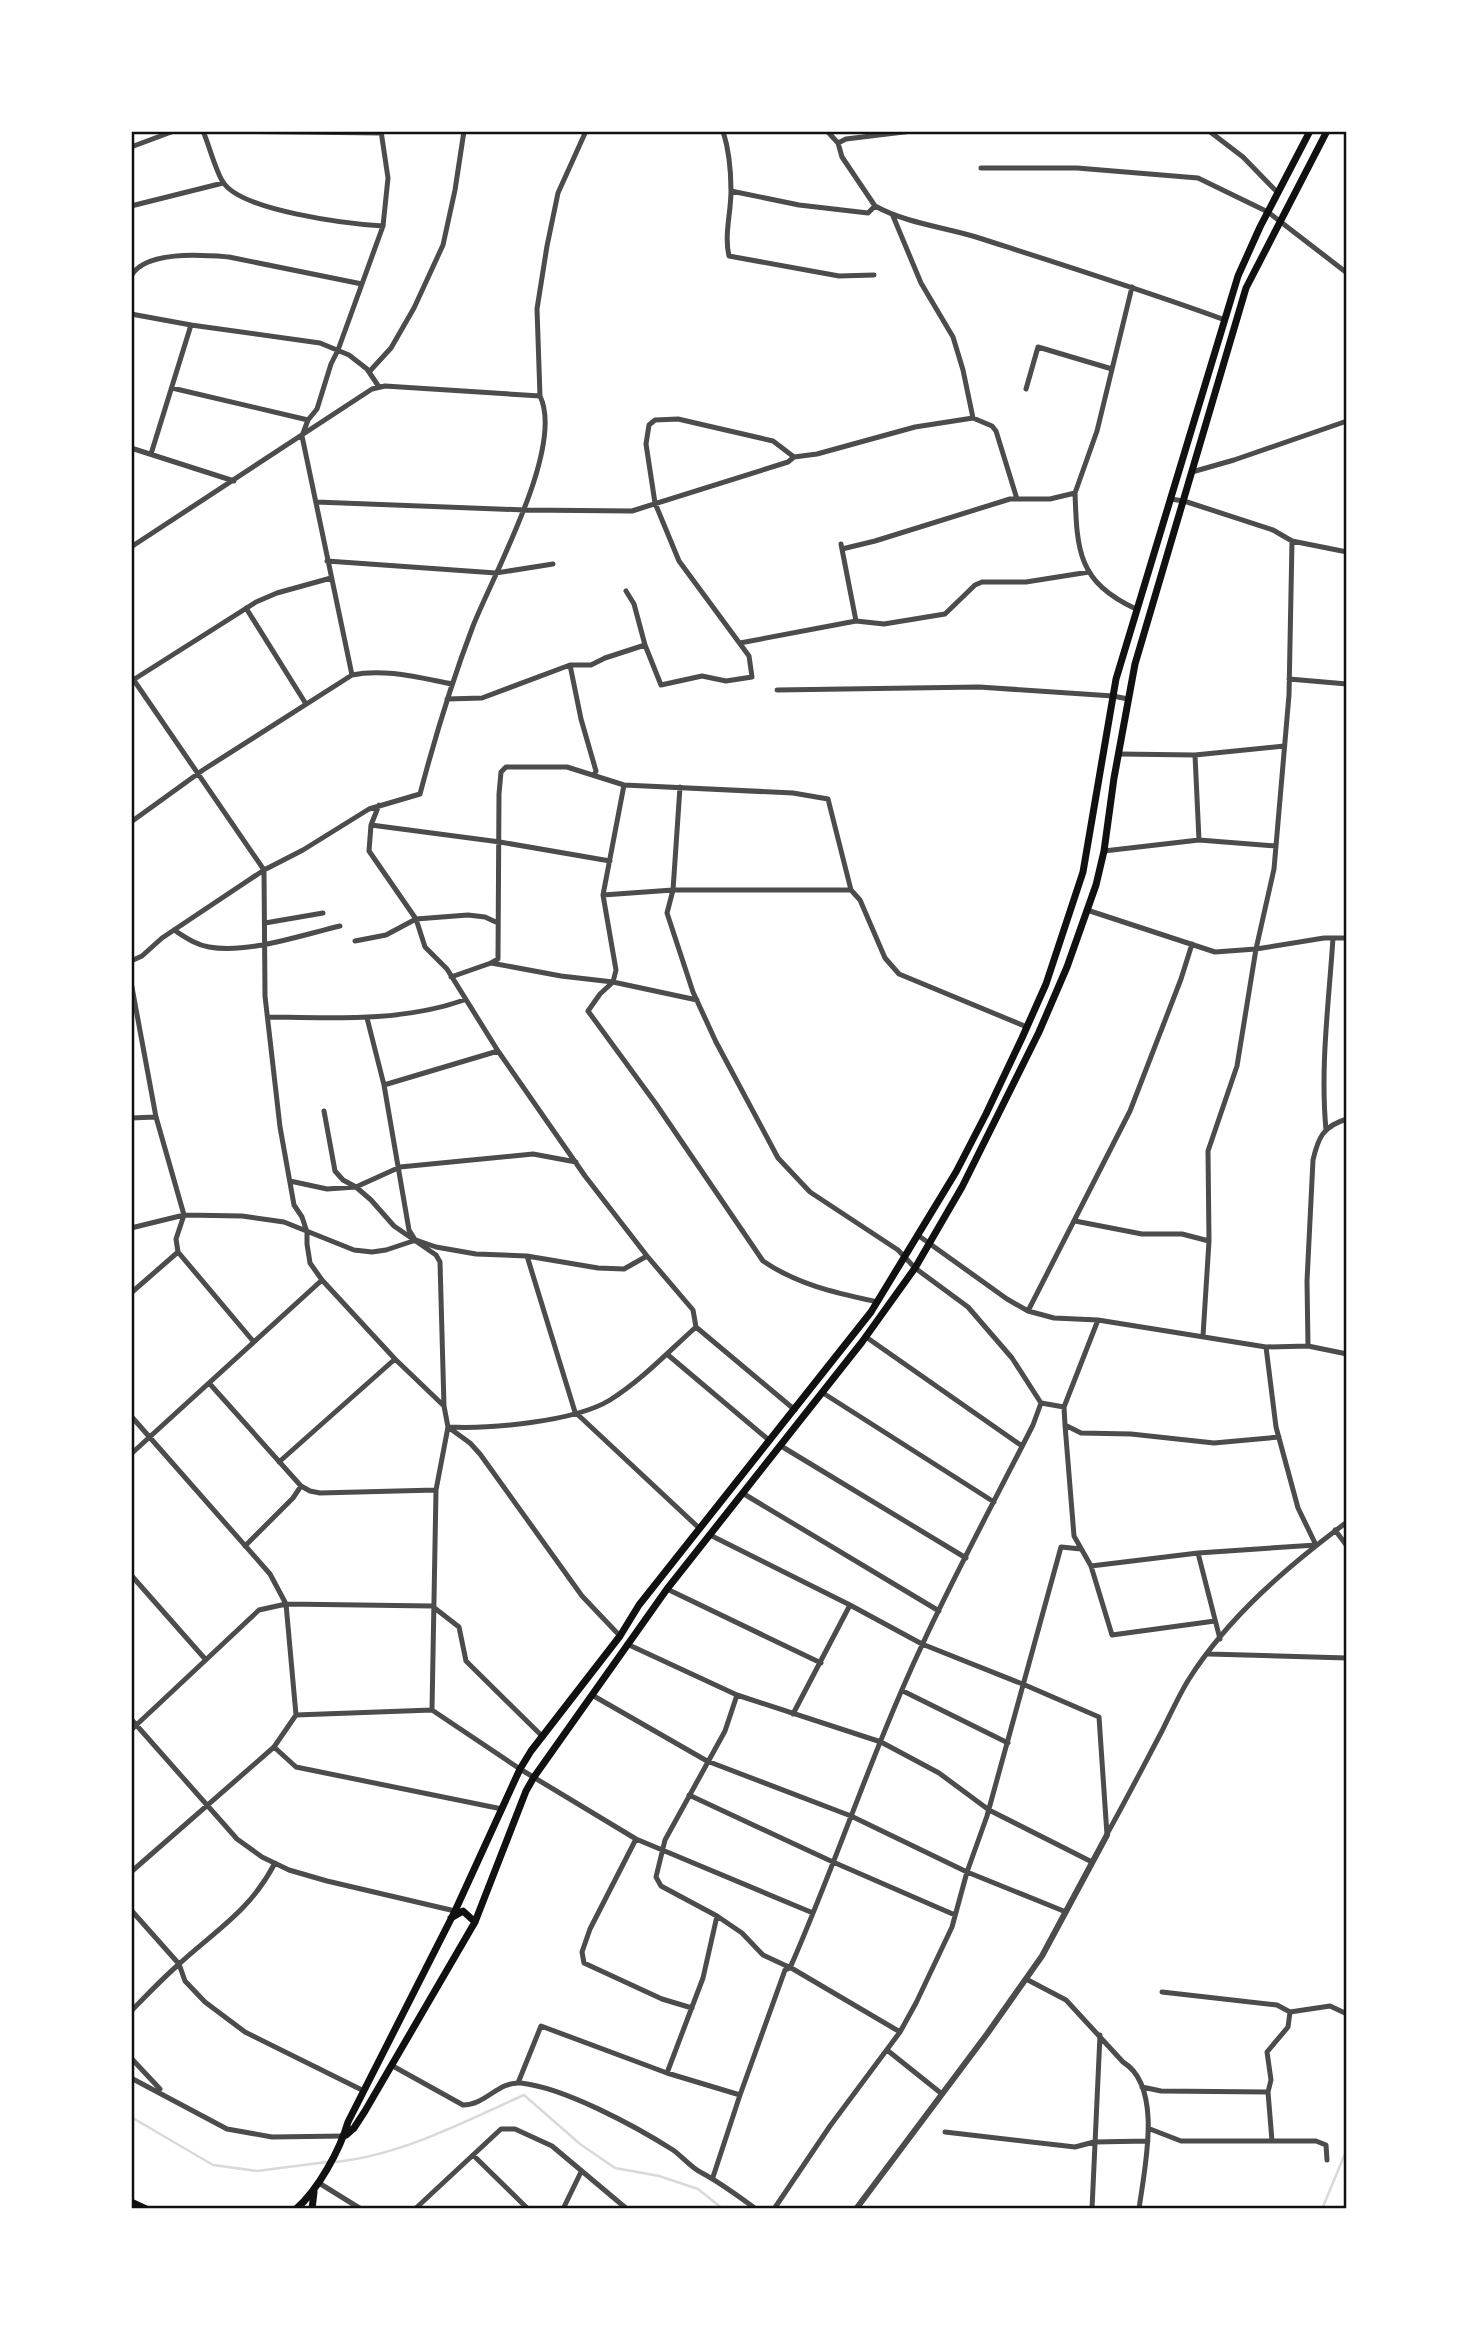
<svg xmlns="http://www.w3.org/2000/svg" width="1478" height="2340" font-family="Spectral,serif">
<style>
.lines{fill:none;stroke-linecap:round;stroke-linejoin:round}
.stream{stroke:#d9d9d9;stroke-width:2.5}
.minor{stroke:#4c4c4c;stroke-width:5}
.tertiary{stroke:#4c4c4c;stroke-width:6}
.secondary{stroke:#111;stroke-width:7}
.neatline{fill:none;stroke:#111;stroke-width:2.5}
</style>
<rect width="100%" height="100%" fill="#fff"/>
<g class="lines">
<path class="stream" d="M131 2117 213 2165 257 2171 327 2162
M334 2162C400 2156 463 2122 524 2095L580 2144 615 2168 659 2176 698 2189 723 2209
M1322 2209 1347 2149"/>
<path class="minor" d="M203 131C209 145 216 172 223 182 241 211 349 224 383 226
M213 131 381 133
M723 131C729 150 731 171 731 191 731 213 724 234 729 256L839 276 874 275
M827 131 838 143 842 157 875 206
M1209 131 1243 157 1278 193
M838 143 846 139 912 131
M131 147 174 131
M981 168H1077L1198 178 1268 212 1347 273
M731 191 799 205 868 213 875 206C906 223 943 227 976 237 1060 264 1143 290 1225 320
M131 206 223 183
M893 216 921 283 953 337 963 370 973 418
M131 276C146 250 203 255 229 257L362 284
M131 314 191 325 320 343 349 355 367 369 379 387
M369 372 391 348 414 308 443 245 455 190 464 131
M172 388 308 420
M1026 389 1038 347 1112 369
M131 448 234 481
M151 454 191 325
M1192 472 1234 460 1347 421
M1075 493 1097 431 1132 287
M1170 499 1184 501 1273 530 1292 541 1347 552
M316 502 525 510 632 511 788 462 794 457 817 454 915 427 973 418 992 426 996 431 1017 499
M841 544 856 621
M131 547 372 389 385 386 540 396
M842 549 875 541 1010 499H1050L1075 493C1077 551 1078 582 1136 609
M327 561 496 573 553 564
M626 591 634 604 645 645 661 685 702 676 726 681 752 677 749 656 679 561 655 503 646 444 649 425 655 420 678 419 773 441 794 457
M246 608 306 704
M740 643 856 621 884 624 945 614 975 585 982 582H1026L1089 572
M570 665 581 719 596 771 594 775
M352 675 302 436 308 420 317 409 331 364 338 350 383 226 388 178 381 131
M131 676 264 870 265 996 280 1127 294 1205 302 1217 307 1232V1244L310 1263 322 1280 395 1359 444 1406
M1289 679 1347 684
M133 680 256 602 277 593 331 578
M777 690 979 687 1113 696 1128 699
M447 699 482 698 570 665H591L605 658 645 645
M1119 754 1195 755 1284 746
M1195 755 1199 840
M624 785 603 895 616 970 613 982 600 994 588 1011 656 1104 763 1261C798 1285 837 1293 878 1302
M680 787 673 890 667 913 693 992 716 1042 778 1158 810 1192 898 1250 915 1268 968 1307 1012 1358 1041 1403 1033 1425C996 1498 957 1570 923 1643 873 1749 837 1861 790 1968L785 1970 740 2095 713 2177
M379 805 371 825 369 851 416 919 425 947 447 969 498 1051 585 1176 647 1256 693 1310 696 1327C668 1352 642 1380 610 1400 574 1422 489 1429 448 1427
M131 822 203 770 352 675C384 668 420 678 452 684
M371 825 500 842 610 861
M1104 851 1199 840 1276 846
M603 895 673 890H851
M1087 910 1215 952 1256 949 1324 938H1347
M265 923 323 913
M174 930C185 937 196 945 209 947 248 954 302 935 340 926
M355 941 386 935 416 919 468 915 485 917 498 923
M131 961 142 956 162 938 264 870 303 850 369 809 420 794C435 737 452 681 473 626 493 575 565 447 540 396L537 309 547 246 558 193 586 131
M491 963 498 959 499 794 501 772 506 767H567L624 785 793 793 828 799 851 890 860 900 885 958 899 974 1027 1027
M451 977 491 963 561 976 613 982 697 1000
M131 982 156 1117 184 1215 131 1228
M268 1017C334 1018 402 1022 464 1000
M367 1018 384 1085 409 1230 414 1238
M384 1085 498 1051
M324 1111 335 1171 343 1180 356 1187 371 1200 394 1226 436 1255 440 1262 444 1406 448 1427 436 1490 432 1710 520 1769 636 1839 813 1913
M131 1118 156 1117
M1326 1130C1320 1066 1329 1001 1333 938
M290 1181 327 1189 356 1187 400 1167 533 1154 576 1162
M1075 1221 1142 1234H1182L1209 1241
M919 1236 1007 1299 1028 1311 1054 1318 1098 1320 1266 1347 1308 1346 1307 1281 1313 1160C1318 1138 1323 1126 1347 1119
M178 1252 253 1341
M527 1256 575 1412 699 1528
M131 1293 178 1252 176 1239 184 1215 242 1216 284 1222 354 1250 372 1252 386 1250 416 1240 436 1247 476 1254 527 1256 598 1268 624 1269 647 1256
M1028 1311 1130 1111 1181 979 1192 944
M1098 1320 1064 1407 1065 1425 1074 1536 1091 1566 1112 1635 1215 1621
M696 1327 795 1410
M1203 1336 1209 1241 1208 1151 1237 1066 1256 949 1274 869 1289 695 1292 541
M866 1337 1022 1446
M1308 1346 1347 1354
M668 1355 770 1441
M209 1383 301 1486
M823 1393 994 1502
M1041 1403 1064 1407
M131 1416 270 1574 286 1604 296 1715
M1065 1425 1081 1433 1131 1434 1214 1443 1279 1437
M448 1427 470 1443 480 1454 582 1596 620 1636
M781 1446 966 1558
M131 1454 322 1280
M279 1462 395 1359
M744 1494 939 1611
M1335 1530 1347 1546
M710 1535 850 1605 922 1644 1025 1685 1099 1717 1107 1835
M245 1546 293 1498 301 1486 310 1491 320 1493 436 1490
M1198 1553 1220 1639
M1091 1566 1198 1553 1316 1545 1298 1508 1276 1427 1266 1347
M131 1575 206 1660
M667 1589 821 1663
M627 1644 737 1695 881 1742 939 1773 989 1810 1092 1862
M1209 1654 1347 1658
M903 1691 1008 1743
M592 1695 707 1761 851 1816 967 1872 1066 1912
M737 1695 725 1731 665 1840 656 1877 661 1886 717 1916 742 1933 763 1955 793 1969 900 2032
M793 1714 850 1605
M131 1719 237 1839 262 1857 289 1870 327 1881 455 1911
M131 1730 259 1610 286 1604 432 1606 459 1627 466 1661 543 1737
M274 1747 296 1767 502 1809
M689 1795 833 1862 955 1915
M1107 1834C1126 1800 1144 1765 1162 1731 1171 1713 1179 1695 1189 1679 1229 1616 1288 1566 1347 1522
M636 1839 590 1929 582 1952 584 1963 662 1999 692 2008
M131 1872 274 1747 296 1715 432 1710
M131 1910 179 1964 185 1981 205 2002 245 2032 364 2091
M1026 1979 1066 2000 1123 2062C1164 2087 1144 2170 1139 2209
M1162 1992 1277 2005 1290 2012
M131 2011C147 1995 162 1979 178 1965 216 1930 250 1911 275 1863
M887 2050 942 2094
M131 2058 160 2089
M391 2065 463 2105C486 2105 498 2081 521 2083 565 2088 635 2126 673 2150 683 2157 691 2168 702 2173 721 2183 738 2196 756 2209
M667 2073 703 1978 717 1916
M131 2078 227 2129 272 2137 344 2136
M518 2083 541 2026 667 2073 740 2095
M1142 2087 1161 2091 1268 2092
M1150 2129 1181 2141H1316L1326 2145 1327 2160
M945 2132 1075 2147 1094 2142 1148 2141
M1272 2141 1268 2092 1271 2080 1267 2052 1288 2027 1290 2012 1330 2006 1347 2014
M473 2155 528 2209
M319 2183 361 2209
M415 2209 501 2129H515L552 2146 627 2209
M563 2209 581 2172
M774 2209 830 2126 900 2032 916 2003 952 1927 967 1872 987 1816 1061 1547 1081 1549
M1092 2209 1100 2035"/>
<path class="tertiary" d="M856 2209 987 2034 1042 1956 1107 1835"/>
<path class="secondary" d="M451 1918 463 1911 475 1922
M346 2135 354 2128 365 2111 475 1922 526 1791 534 1777 667 1589 862 1342 915 1268 962 1187 1039 1032 1067 967 1096 885 1104 851 1114 778 1135 664 1246 288 1327 131
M131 2202 146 2209
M296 2209C318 2190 340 2150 348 2122L455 1911 520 1769 531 1751 620 1636 639 1605 871 1312 956 1172 986 1114 1022 1038 1046 984 1083 872 1116 679 1238 276 1260 227 1310 131
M312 2209 314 2192"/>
</g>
<rect width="1478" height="2340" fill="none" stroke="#ffffff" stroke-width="266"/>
<rect x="133" y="133" width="1212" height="2074" class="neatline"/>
</svg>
